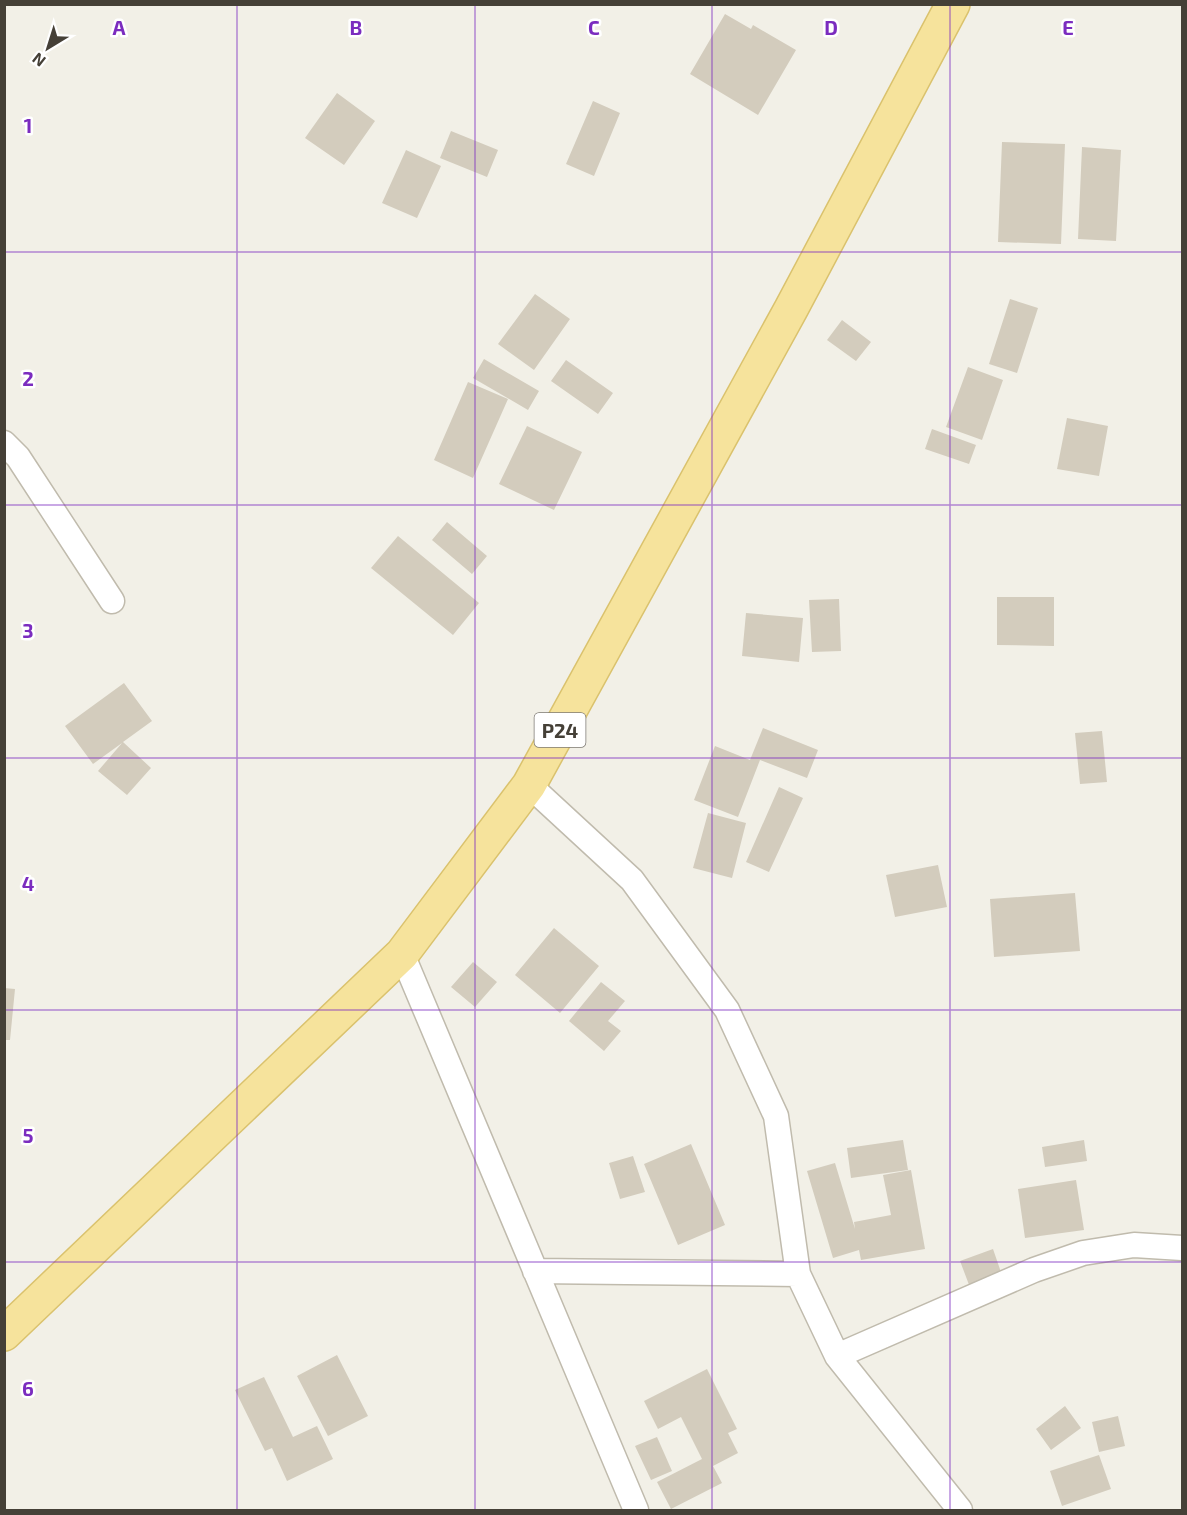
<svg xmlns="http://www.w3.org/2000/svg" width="1187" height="1515" font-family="'Exo 2',sans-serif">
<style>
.building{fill:#d3ccbd}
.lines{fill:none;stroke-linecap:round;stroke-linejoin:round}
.street-casing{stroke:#c0bbad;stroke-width:27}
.primary-casing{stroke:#dac26d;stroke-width:36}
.street{stroke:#fff;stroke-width:24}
.primary{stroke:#f6e39c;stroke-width:33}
.grid{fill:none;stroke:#7b2cbf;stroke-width:1.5;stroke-opacity:0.55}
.labels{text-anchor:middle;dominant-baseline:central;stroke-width:5;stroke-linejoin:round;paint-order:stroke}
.shield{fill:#fff;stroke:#7d7973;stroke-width:1.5}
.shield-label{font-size:20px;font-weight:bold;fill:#454037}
.grid-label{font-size:20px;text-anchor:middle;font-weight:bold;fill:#7b2cbf;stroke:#fff;stroke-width:5;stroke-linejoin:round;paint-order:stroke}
</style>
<rect width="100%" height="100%" fill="#f2f0e7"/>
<path class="building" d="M725 14 751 29 753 25 796 50 758 115 690 74Z
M337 93 375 121 344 165 305 138Z
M593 101 620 113 594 176 566 164Z
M451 131 498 150 487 177 440 158Z
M1002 142 1065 144 1061 244 998 242Z
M1082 147 1121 150 1116 241 1078 239Z
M406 150 441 166 417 218 382 203Z
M535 294 570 319 534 370 498 344Z
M1010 299 1038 308 1017 373 989 364Z
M842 320 871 342 856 361 827 340Z
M484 359 539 391 528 410 473 378Z
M566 360 613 393 598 414 551 381Z
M968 367 1003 380 982 440 946 427Z
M468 382 508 399 473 478 434 460Z
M1067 418 1108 426 1099 476 1057 469Z
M527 426 582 452 554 510 499 484Z
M932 429 976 445 969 464 925 449Z
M447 522 487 556 472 574 432 540Z
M398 536 479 603 453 635 371 568Z
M997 597H1054V646L997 645Z
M839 599 841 651 812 652 809 600Z
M746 613 803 618 799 662 742 656Z
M124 683 152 721 123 742 151 768 127 795 98 771 122 743 93 764 65 726Z
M763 728 818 750 807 778 760 760 738 817 694 800 715 746 750 760Z
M1102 731 1107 782 1080 784 1075 733Z
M779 787 803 798 769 872 746 862Z
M708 813 746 823 732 878 693 868Z
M938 865 947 907 895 917 886 875Z
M1075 893 1080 951 994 957 990 899Z
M554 928 599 966 560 1013 515 975Z
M473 962 497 982 475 1007 451 987Z
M601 982 625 1001 608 1021 621 1031 604 1051 569 1021Z
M4 988 15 989 10 1040H4Z
M903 1140 908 1170 851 1178 847 1148Z
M1084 1140 1087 1161 1045 1167 1042 1147Z
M691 1144 725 1225 678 1245 644 1164Z
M633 1156 645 1192 620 1199 609 1163Z
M835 1163 855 1229 854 1222 891 1215 883 1175 911 1170 925 1249 861 1260 859 1250 833 1258 807 1171Z
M1076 1180 1084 1230 1025 1238 1018 1189Z
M993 1249 1003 1278 971 1290 960 1261Z
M337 1355 368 1416 328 1436 297 1376Z
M707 1369 737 1429 728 1433 738 1453 713 1466 722 1483 671 1509 657 1482 702 1459 681 1417 658 1429 644 1401Z
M264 1377 293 1437 317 1426 333 1459 287 1481 272 1448 265 1451 235 1390Z
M1065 1406 1081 1428 1051 1450 1036 1429Z
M1118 1416 1125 1446 1099 1452 1092 1422Z
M657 1437 672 1471 651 1480 635 1446Z
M1099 1455 1111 1489 1062 1506 1050 1471Z"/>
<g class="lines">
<g class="street-casing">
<path id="street" d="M4 443 18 457 112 601
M529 785 632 880 727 1010 776 1116 798 1274 837 1356 960 1510
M402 954 636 1510
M535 1271 798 1274
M837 1356 1034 1270 1083 1253 1134 1245 1182 1248"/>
</g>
<g class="primary-casing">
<path id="primary" d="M4 1334 402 954 529 785 791 309 953 4"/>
</g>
<use href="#street" class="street"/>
<use href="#primary" class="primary"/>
</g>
<path class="grid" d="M237 4V1510M475 4V1510M712 4V1510M950 4V1510M4 252H1182M4 505H1182M4 758H1182M4 1010H1182M4 1262H1182"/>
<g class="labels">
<rect class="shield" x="534.5" y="713" width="51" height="34" rx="4.5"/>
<g class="shield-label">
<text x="560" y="730">P24</text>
</g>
</g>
<g class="grid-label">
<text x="119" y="35">A</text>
<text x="356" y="35">B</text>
<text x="594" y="35">C</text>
<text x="831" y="35">D</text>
<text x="1068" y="35">E</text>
<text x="28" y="133">1</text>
<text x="28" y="386">2</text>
<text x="28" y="638">3</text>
<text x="28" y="891">4</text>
<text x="28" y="1143">5</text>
<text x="28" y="1396">6</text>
</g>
<rect width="1187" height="1515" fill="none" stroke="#454037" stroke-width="12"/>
<g transform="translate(48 48) rotate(218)" stroke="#ffffff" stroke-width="4.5" paint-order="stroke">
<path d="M0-4.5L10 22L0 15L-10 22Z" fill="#454037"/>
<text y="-9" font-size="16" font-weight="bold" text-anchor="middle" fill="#454037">N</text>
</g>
</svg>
